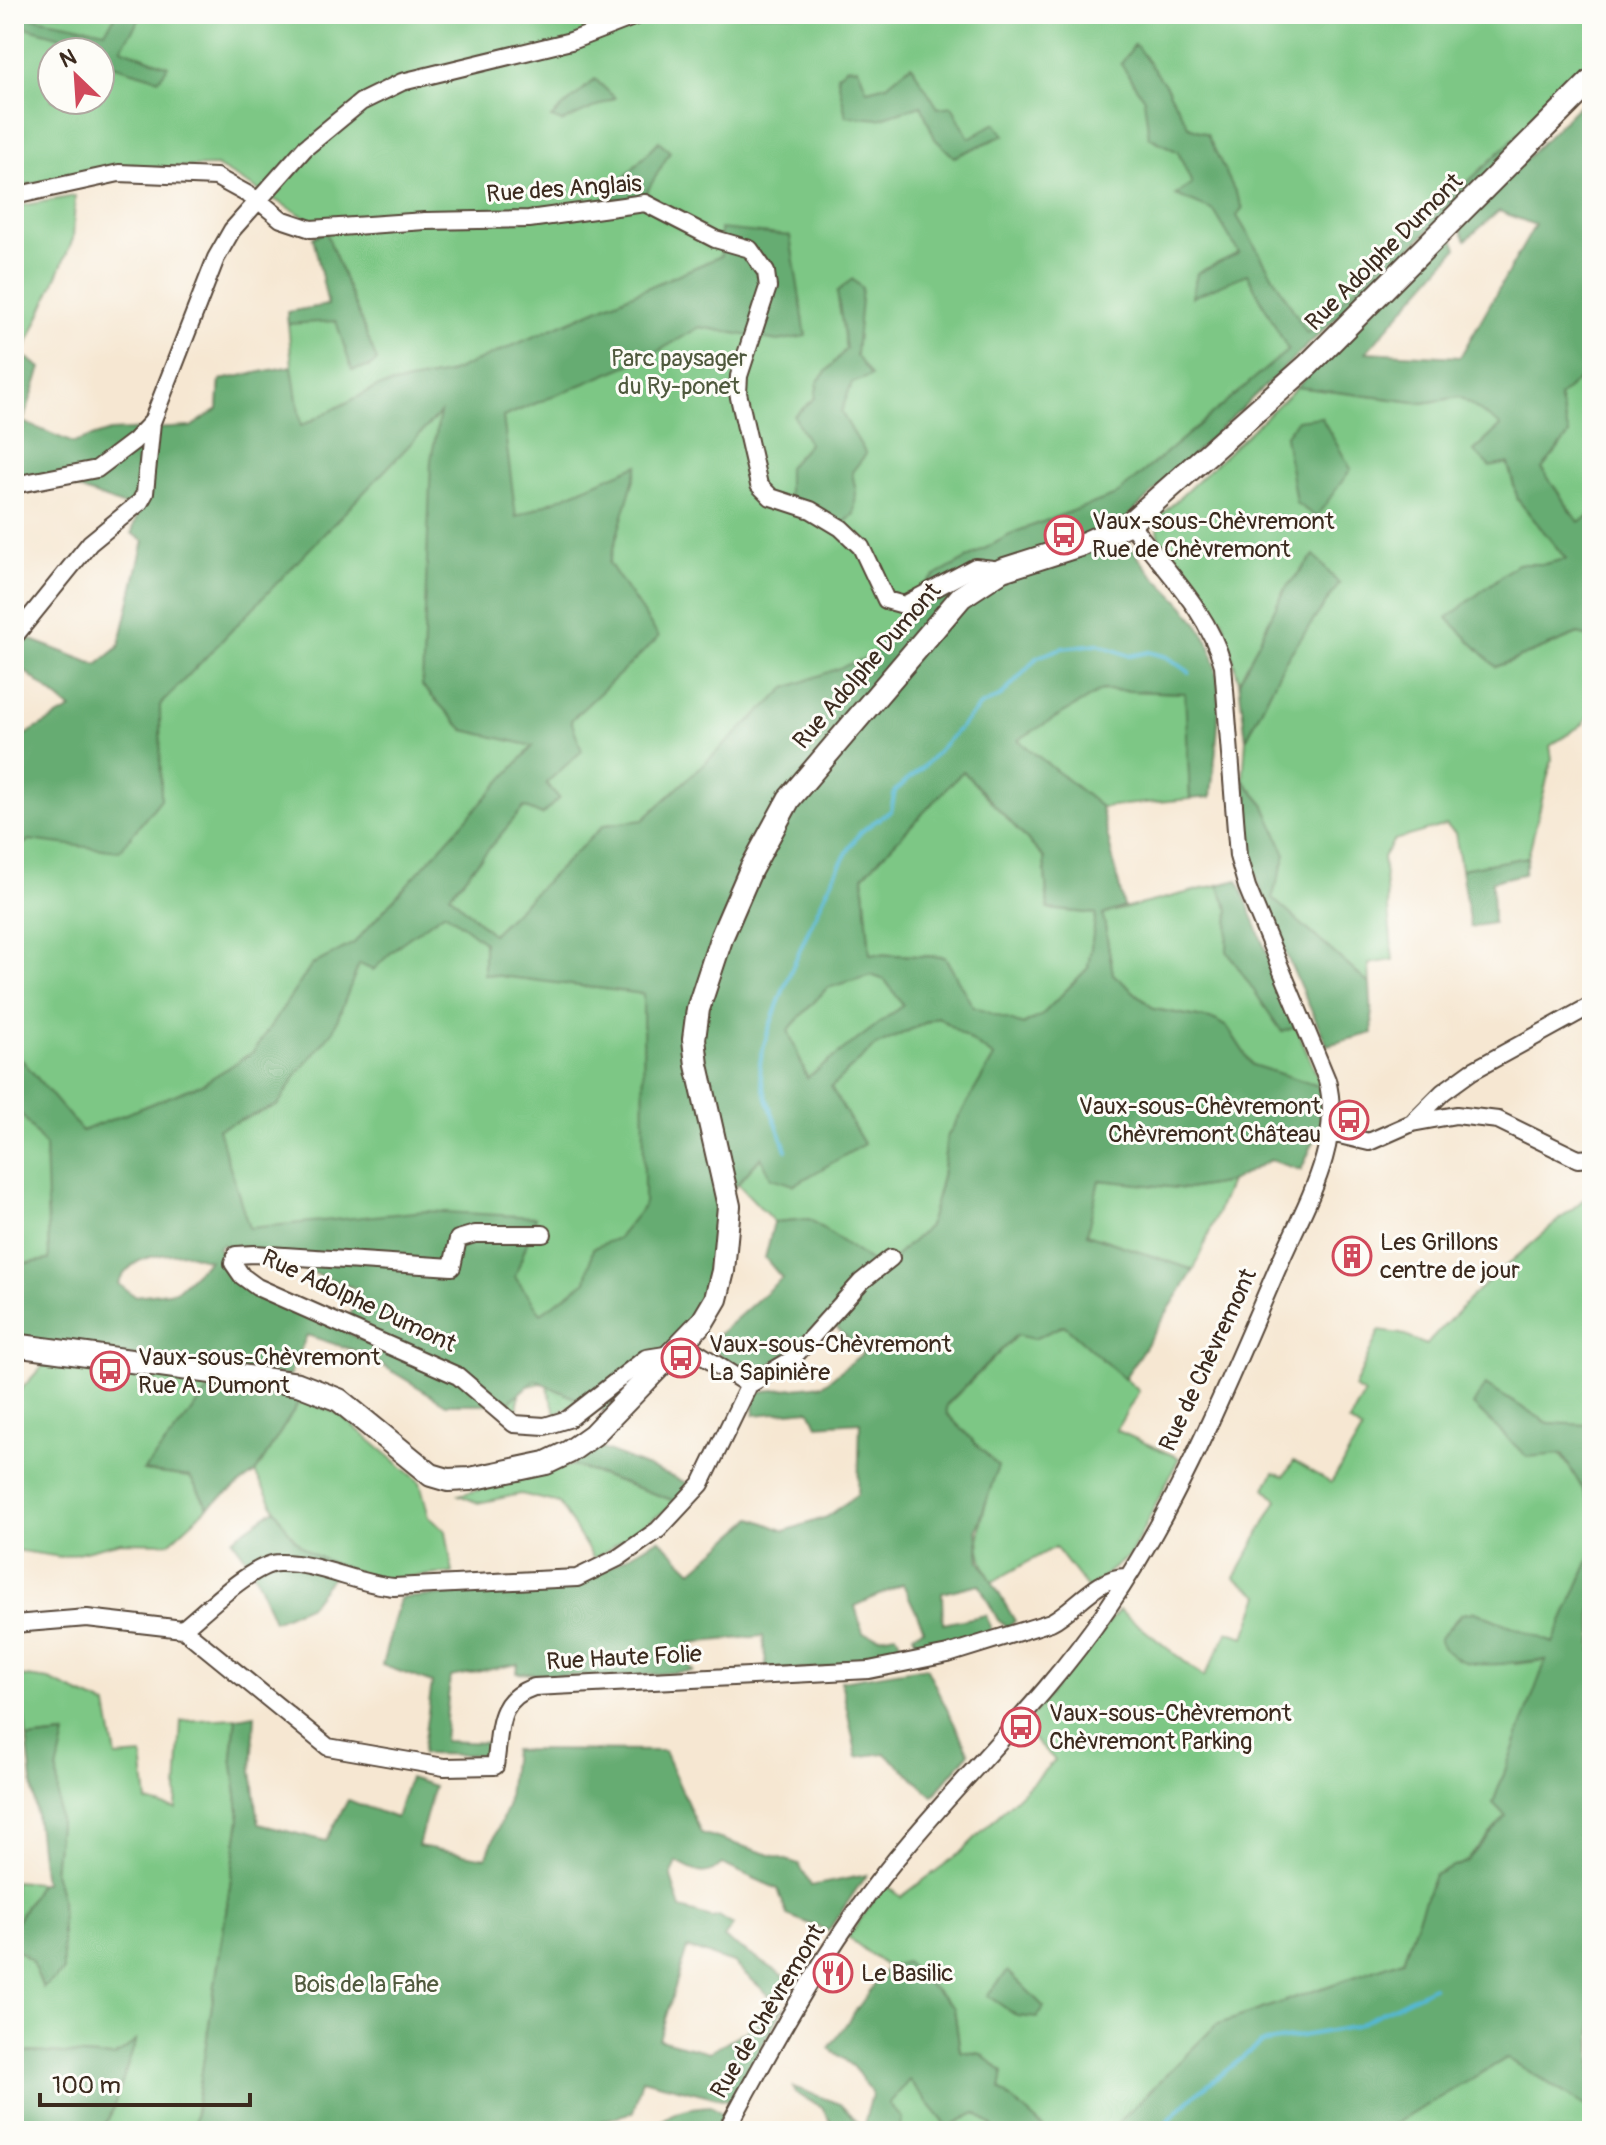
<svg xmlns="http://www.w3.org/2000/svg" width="1606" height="2145" font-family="Pangolin,sans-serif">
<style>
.green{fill:#7dc785;stroke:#5c7852;stroke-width:2;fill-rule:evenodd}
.forest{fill:#66ac72;stroke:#506b48;stroke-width:2;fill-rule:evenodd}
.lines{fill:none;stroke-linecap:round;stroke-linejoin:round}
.stream{stroke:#55b8d4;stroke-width:4}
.minor-casing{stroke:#574639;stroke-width:20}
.secondary-casing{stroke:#574639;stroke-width:26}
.minor{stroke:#fff;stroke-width:16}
.secondary{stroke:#fff;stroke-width:22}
.labels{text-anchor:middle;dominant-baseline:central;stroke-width:6;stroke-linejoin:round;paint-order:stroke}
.street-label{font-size:24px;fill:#3b2a1e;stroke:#fdfcf7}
.park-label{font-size:24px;fill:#4f593d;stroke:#fdfcf7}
.poi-label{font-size:24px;fill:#3b2a1e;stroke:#fdfcf7;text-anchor:start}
</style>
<rect width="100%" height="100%" fill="#fdfcf7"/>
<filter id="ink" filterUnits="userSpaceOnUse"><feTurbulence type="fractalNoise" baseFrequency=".0125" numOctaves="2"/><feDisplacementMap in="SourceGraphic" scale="16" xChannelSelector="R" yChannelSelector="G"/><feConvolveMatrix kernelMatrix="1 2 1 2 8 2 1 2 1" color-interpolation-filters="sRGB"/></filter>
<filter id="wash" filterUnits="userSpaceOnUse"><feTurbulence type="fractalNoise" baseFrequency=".006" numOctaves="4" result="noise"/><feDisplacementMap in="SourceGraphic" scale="32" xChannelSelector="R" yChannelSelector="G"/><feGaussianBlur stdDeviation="1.8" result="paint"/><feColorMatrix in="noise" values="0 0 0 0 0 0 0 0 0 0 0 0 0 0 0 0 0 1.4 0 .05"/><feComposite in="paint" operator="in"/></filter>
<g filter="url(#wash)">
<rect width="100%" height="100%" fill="#f6e7d2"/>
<path class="green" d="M14 14H1592V74L1129 515 774 800 738 1183 762 1157 794 1185 864 1144 830 1088 875 1046 938 1017 994 1057 947 1137 942 1177 929 1226 882 1270 809 1219 774 1222 738 1184 722 1202 683 1329 556 1415 546 1382 520 1388 517 1411 465 1371 350 1316 360 1290 284 1262 249 1229 14 1265V741L71 709 14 662V656L29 639 97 665 119 647 144 541 132 533 162 429 191 427 218 409 220 380 292 366 287 312 328 305 315 223 216 166 117 169 14 187ZM52 52H100V100H52Z
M75 196 73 239 14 375V207Z
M1592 368V515L1579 522 1542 469 1569 435 1559 397Z
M1297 387 1423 403 1460 397 1502 426 1475 450 1507 462 1518 500 1567 559 1545 564H1517L1496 667 1579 634 1592 638V712L1583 724 1550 746 1552 759 1528 857 1461 869 1455 833 1446 825 1394 840 1383 857 1393 960 1369 964 1370 985 1271 898 1265 806 1243 780 1246 740 1285 661 1339 584 1284 590 1239 682 1223 621 1159 538 1157 519Z
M1102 690 1186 693 1190 799 1101 807 1017 740Z
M963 771 1044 858 1048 909 1097 914 1088 968 1041 1016 1022 1025 972 1007 945 957 870 954 863 876Z
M1218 885 1229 910 1227 951 1296 1027 1322 1087 1252 1065 1228 1028 1215 1020 1154 1009 1113 974 1103 914Z
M871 975 885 980 903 1005 808 1079 788 1030 827 988Z
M1099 1180 1188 1189 1230 1182 1194 1270 1086 1234Z
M1592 1192V1427L1548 1423 1485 1385C1533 1428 1606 1478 1592 1552 1587 1580 1565 1617 1553 1643L1475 1612 1515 1664 1547 1660 1493 1803 1506 1816 1466 1862 1434 1875 1403 1960 1216 2025 1110 2131H1047L1000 2089 1003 2072 981 2054 960 2051 954 2008 905 1962 887 1967 848 1937 885 1884 901 1897 960 1853 1055 1760 1022 1728 1119 1610 1204 1677 1228 1632 1245 1637 1260 1595 1235 1578 1277 1500 1265 1488 1274 1472 1284 1476 1294 1461 1331 1483 1362 1431 1349 1422 1364 1394 1354 1388 1379 1331 1401 1334 1426 1345 1478 1290Z
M1064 1324 1139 1391 1116 1430 1179 1458 1131 1554 1088 1589 1055 1547 992 1582C966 1537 986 1511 997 1466L947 1414 946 1406 1017 1335 1034 1339Z
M48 1360 216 1382 144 1471 190 1477 208 1507 169 1543 121 1542 61 1557 14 1550V1397Z
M301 1399 339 1414 420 1482 429 1517 446 1531 453 1573 378 1579 309 1555 287 1530 255 1473Z
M572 1465 678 1502 594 1559 559 1503 521 1494 478 1503 459 1495Z
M19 1676 49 1680 107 1706 116 1757 142 1755 147 1802 176 1809 181 1721 236 1718 232 1756 240 1819 193 2131H100L110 2117 135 2043 114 2057 14 2051V1948L31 1960 61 1899 54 1872 59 1825 57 1771 64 1735 27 1739Z
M14 1881 39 1883 14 1927Z
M1507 2058 1592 2110V2131H1382Z
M909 2079 948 2127 976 2112 999 2131H899L902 2118 889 2104Z"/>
<path class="forest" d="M14 14 105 31 117 14H143L121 48 168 66 159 79 100 61 102 48 14 24Z
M1135 44 1166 86 1189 127 1207 134 1243 208 1237 216 1307 333 1523 130 1530 134 1122 522C1134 571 1177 589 1201 629 1231 677 1215 744 1211 797L1190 799 1185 693 1102 690 1018 740 1101 807 1124 907 1103 915 1113 974 1154 1009 1215 1020 1228 1028 1252 1065 1322 1087 1325 1129 1314 1141 1301 1170 1270 1160 1230 1182 1188 1189 1099 1180 1087 1234 1194 1270 1124 1379 1064 1325 1034 1339 1016 1335 946 1405 947 1414 998 1466 977 1529 980 1561 1015 1621 1007 1627 998 1620 979 1584 942 1593 943 1624 986 1615 995 1641 922 1659 913 1634 924 1629 903 1584 855 1606 863 1633 879 1637 896 1634 910 1661 767 1673 763 1636 690 1643 683 1658 693 1671 611 1678 517 1673 518 1664 450 1677 444 1741 488 1743 486 1755 422 1754 432 1683 382 1665 400 1598 576 1586 659 1539 692 1571 753 1518 785 1531 827 1517 858 1494 860 1422 817 1425 810 1410 754 1415 755 1392 823 1385 863 1353 833 1324 745 1380 709 1343 782 1278 765 1258 774 1222 809 1219 882 1269 929 1226 942 1177 947 1137 994 1057 938 1017 875 1046 831 1087 864 1144 794 1185 771 1178 761 1157 722 1202 716 1264 683 1329 606 1412 535 1380 506 1404H446L362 1353 307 1335 289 1376 14 1341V1265L49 1260 45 1146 14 1104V1059L22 1060 82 1131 202 1084 253 1052 312 965 354 943 533 746 464 730 422 686 431 460 440 413 160 705 161 799 119 851 29 840 14 852V741L71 709 14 662V656L29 639 97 665 119 647 144 541 132 533 138 511 60 482 14 484V375L24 356 41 368 23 422 73 443 110 431 191 427 218 409 220 380 292 366 301 426 377 387 447 374 721 256 720 229 790 236 806 336 778 341 700 327 648 357 503 417 516 517 638 465 609 563 659 637 571 720 582 751 546 783 559 798 542 815 524 807 450 895 492 934 604 825 643 820 786 688 874 655 897 625 900 604 935 576 1015 532 1116 495 1288 350 1247 274 1192 297 1197 273 1239 253 1214 211 1176 195 1192 184 1178 152 1149 137 1144 99 1121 64ZM963 771 1044 858 1048 909 1096 914 1088 968 1041 1016 1023 1025 973 1007 945 957 870 954 863 876ZM445 912 484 942V974L643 994 644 1206 618 1238 593 1248 586 1281 541 1313 515 1277 536 1217 426 1211 249 1228 218 1129 278 1105 297 1074 333 1031 359 964 373 970 400 944ZM871 975 885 980 903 1005 807 1078 788 1030 827 988ZM222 1244 233 1252 284 1262 360 1290 350 1316 368 1343 234 1274 218 1248ZM185 1253 209 1260 176 1291 135 1296 118 1284C132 1255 155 1255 185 1253Z
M911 65 938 108 952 106 969 138 995 123 1004 135 954 157 935 139 921 105 879 119 846 116 837 75 847 67 858 68 867 90 887 85Z
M595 79 615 98 562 122 551 118Z
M1592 92V368L1559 397 1569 435 1542 469 1578 522 1592 515V638L1578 634 1496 667 1447 618 1517 564H1545L1566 559 1518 500 1508 463 1490 467 1474 451 1501 426 1460 397 1423 403 1297 387 1450 232 1457 248 1366 352 1460 357 1535 225 1499 211 1466 240 1459 226Z
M659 141 670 152 643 198 603 200Z
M326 232 377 361 369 367 352 370 336 321 288 324 287 312 328 305 313 237Z
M852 279 862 288 856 355 871 376 852 383 841 412 866 454 852 472 856 492 854 514 836 531 807 515 788 511V467L809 444 794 416 815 398 818 381 846 349 837 292Z
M1321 417 1351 469 1316 517 1296 503 1285 436 1297 420Z
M1314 555 1339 584 1285 661 1246 740 1239 682 1284 590Z
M1243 780 1265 806 1286 855 1272 898 1370 985 1373 1033 1327 1045C1292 965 1238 868 1243 780Z
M1528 857 1524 874 1492 881 1493 923 1470 927 1461 869Z
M1238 880 1296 1027 1282 1032 1227 951 1229 910 1218 885Z
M216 1382 301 1399 255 1473 208 1507 190 1477 143 1471Z
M1485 1385 1548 1423 1590 1425 1592 1505 1562 1454 1527 1457 1473 1405Z
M593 1445 695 1486 678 1502 572 1465Z
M275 1509C295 1544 303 1553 341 1566L310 1605 274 1621 251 1565 232 1539Z
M1592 1553V2110L1507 2058 1382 2131H1110L1216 2025 1403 1960 1434 1875 1466 1862 1506 1816 1493 1803 1546 1660C1514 1661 1453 1678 1439 1639L1461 1614 1475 1612 1553 1643Z
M926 1667 969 1753 933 1796 885 1753 857 1757 841 1681Z
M255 1715 252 1771 259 1824 326 1841 348 1800 396 1818 409 1778 434 1786 418 1846 486 1858 507 1807 513 1750 664 1751 701 1833 799 1864 811 1886 866 1875 828 1931 787 1915 778 1889 722 1864C704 1879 696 1872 677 1862L671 1877 681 1909 712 1918 719 1916 733 1925 724 1938 791 1980 771 1997 733 1963 687 1948 659 2039 709 2052 784 2008 730 2101 642 2079 633 2112 598 2122 595 2131H193L240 1819 232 1756 236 1718Z
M65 1735 57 1771 59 1825 54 1872 61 1899 63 1972 43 1988 31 1960 14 1948V1927L39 1883H44L27 1739Z
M905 1962 954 2008 960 2051 981 2054 1003 2072 1000 2089 1047 2131H999L976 2113 948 2127 909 2080 889 2104 902 2118 899 2131H828L831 2122 822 2107 795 2093 793 2087 840 2104 863 2128 872 2094 854 2067 829 2048 887 1967Z
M1008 1971 1044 2007 1037 2018 1017 2016 987 1995Z
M136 2041 110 2117 100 2131H14V2051L114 2057Z
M711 2106 734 2121 729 2131H654C665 2111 690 2107 711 2106Z"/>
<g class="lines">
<path class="stream" d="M786 1150C779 1128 761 1091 760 1068 758 1037 838 855 861 832 870 824 882 817 891 811L895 791 923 767 980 706 1001 696 1038 657 1062 648 1098 644 1130 656 1149 652 1167 657 1189 672
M1158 2131 1190 2099 1261 2043 1353 2027 1433 1987"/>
</g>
</g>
<g filter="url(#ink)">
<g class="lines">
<g class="minor-casing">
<path id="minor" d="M14 196 119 173 216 177 258 200 281 219 311 229 425 221 529 219 645 203 715 239 750 249 766 272 768 287 739 376 738 393 759 485 771 497 811 510 841 528 861 547 886 600 904 605 975 567 1002 570
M14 485 97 469 134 441 152 422
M14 637 90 543 140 502 145 493 152 422 216 258 232 230 305 148 361 102 402 82 571 41 641 14
M1413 1122 1443 1092 1472 1071 1592 1005
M1331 1133 1369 1142 1412 1123 1456 1115 1498 1120 1578 1159 1592 1158
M543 1234H475L458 1239 452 1267 254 1254 236 1255 233 1263 242 1276 257 1287 458 1376 514 1424 545 1426 568 1419 646 1358 671 1354
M682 1343 749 1385
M14 1624 87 1618 183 1629 328 1747 444 1767 495 1766C501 1730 495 1700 534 1687L869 1670 948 1654 1051 1622C1076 1609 1097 1577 1126 1577
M183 1629C204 1612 253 1563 279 1563 318 1562 356 1584 394 1587L577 1578 618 1558 658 1530 701 1484 749 1385 791 1360 861 1282 891 1258
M726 2131C766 2057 806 1983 855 1913 930 1805 1033 1718 1107 1609 1179 1505 1228 1382 1278 1267 1303 1208 1344 1146 1327 1080L1247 887 1238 856 1223 665C1207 608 1164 570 1130 523"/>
</g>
<g class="secondary-casing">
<path id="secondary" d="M14 1345 298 1384 339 1400 431 1475 448 1480 470 1479 546 1463 569 1452 593 1435 703 1321 716 1299 723 1271 729 1206 697 1065 694 1039 698 1009 722 936 751 869 789 799 961 597 1002 570 1083 544 1130 523 1308 365 1592 80"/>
</g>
<use href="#minor" class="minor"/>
<use href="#secondary" class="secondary"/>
</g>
</g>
<defs>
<g id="bus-ring" transform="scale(2)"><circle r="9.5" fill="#fdfcf7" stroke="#d1495b" stroke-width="1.5"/><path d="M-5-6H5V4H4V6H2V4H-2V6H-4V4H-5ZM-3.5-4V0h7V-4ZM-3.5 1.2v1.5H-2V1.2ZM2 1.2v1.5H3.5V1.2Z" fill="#d1495b"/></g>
<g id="building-ring" transform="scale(2)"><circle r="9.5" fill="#fdfcf7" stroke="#d1495b" stroke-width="1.5"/><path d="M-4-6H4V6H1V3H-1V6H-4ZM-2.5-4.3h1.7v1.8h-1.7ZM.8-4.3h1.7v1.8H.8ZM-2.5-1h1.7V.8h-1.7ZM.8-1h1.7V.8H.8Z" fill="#d1495b"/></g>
<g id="restaurant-ring" transform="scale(2)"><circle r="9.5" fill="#fdfcf7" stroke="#d1495b" stroke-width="1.5"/><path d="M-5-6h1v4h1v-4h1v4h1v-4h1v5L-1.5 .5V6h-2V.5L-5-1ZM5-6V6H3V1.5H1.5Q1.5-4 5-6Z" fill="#d1495b"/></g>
</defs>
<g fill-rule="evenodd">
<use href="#bus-ring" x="1064" y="535"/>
<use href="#bus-ring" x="1349" y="1120"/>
<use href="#building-ring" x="1352" y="1256"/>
<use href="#bus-ring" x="681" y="1358"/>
<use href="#bus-ring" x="110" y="1371"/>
<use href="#bus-ring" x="1021" y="1727"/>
<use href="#restaurant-ring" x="833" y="1973"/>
</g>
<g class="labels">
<g class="street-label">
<text transform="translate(564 189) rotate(-4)">Rue des Anglais</text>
<text transform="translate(1384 252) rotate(-45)">Rue Adolphe Dumont</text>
<text transform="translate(867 666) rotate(-49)">Rue Adolphe Dumont</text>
<text transform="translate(359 1301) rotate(25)">Rue Adolphe Dumont</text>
<text transform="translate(1208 1360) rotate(-65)">Rue de Chèvremont</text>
<text transform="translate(624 1658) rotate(-3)">Rue Haute Folie</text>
<text transform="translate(768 2011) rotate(-59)">Rue de Chèvremont</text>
</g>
<g class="park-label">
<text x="679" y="358">Parc paysager<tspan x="679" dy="28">du Ry-ponet</tspan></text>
<text x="366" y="1984">Bois de la Fahe</text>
</g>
<g class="poi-label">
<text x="1092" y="521">Vaux-sous-Chèvremont<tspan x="1092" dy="28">Rue de Chèvremont</tspan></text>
<text x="1321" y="1106" text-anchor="end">Vaux-sous-Chèvremont<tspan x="1321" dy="28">Chèvremont Château</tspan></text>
<text x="1380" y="1242">Les Grillons<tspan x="1380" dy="28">centre de jour</tspan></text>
<text x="709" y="1344">Vaux-sous-Chèvremont<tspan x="709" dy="28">La Sapinière</tspan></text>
<text x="138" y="1357">Vaux-sous-Chèvremont<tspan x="138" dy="28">Rue A. Dumont</tspan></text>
<text x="1049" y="1713">Vaux-sous-Chèvremont<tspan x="1049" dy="28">Chèvremont Parking</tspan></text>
<text x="861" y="1973">Le Basilic</text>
</g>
</g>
<rect width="1606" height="2145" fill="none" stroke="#fdfcf7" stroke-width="48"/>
<g transform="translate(76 76) rotate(335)"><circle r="38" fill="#fdfcf7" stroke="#afa8a0" stroke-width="2"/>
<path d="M0-6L14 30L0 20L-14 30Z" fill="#d1495b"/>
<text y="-12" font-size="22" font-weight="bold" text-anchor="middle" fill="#3b2a1e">N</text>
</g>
<path d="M40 2093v12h210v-12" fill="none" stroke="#3b2a1e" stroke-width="4"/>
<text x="52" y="2093" font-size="24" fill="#3b2a1e" stroke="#fdfcf7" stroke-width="6" paint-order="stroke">100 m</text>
</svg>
